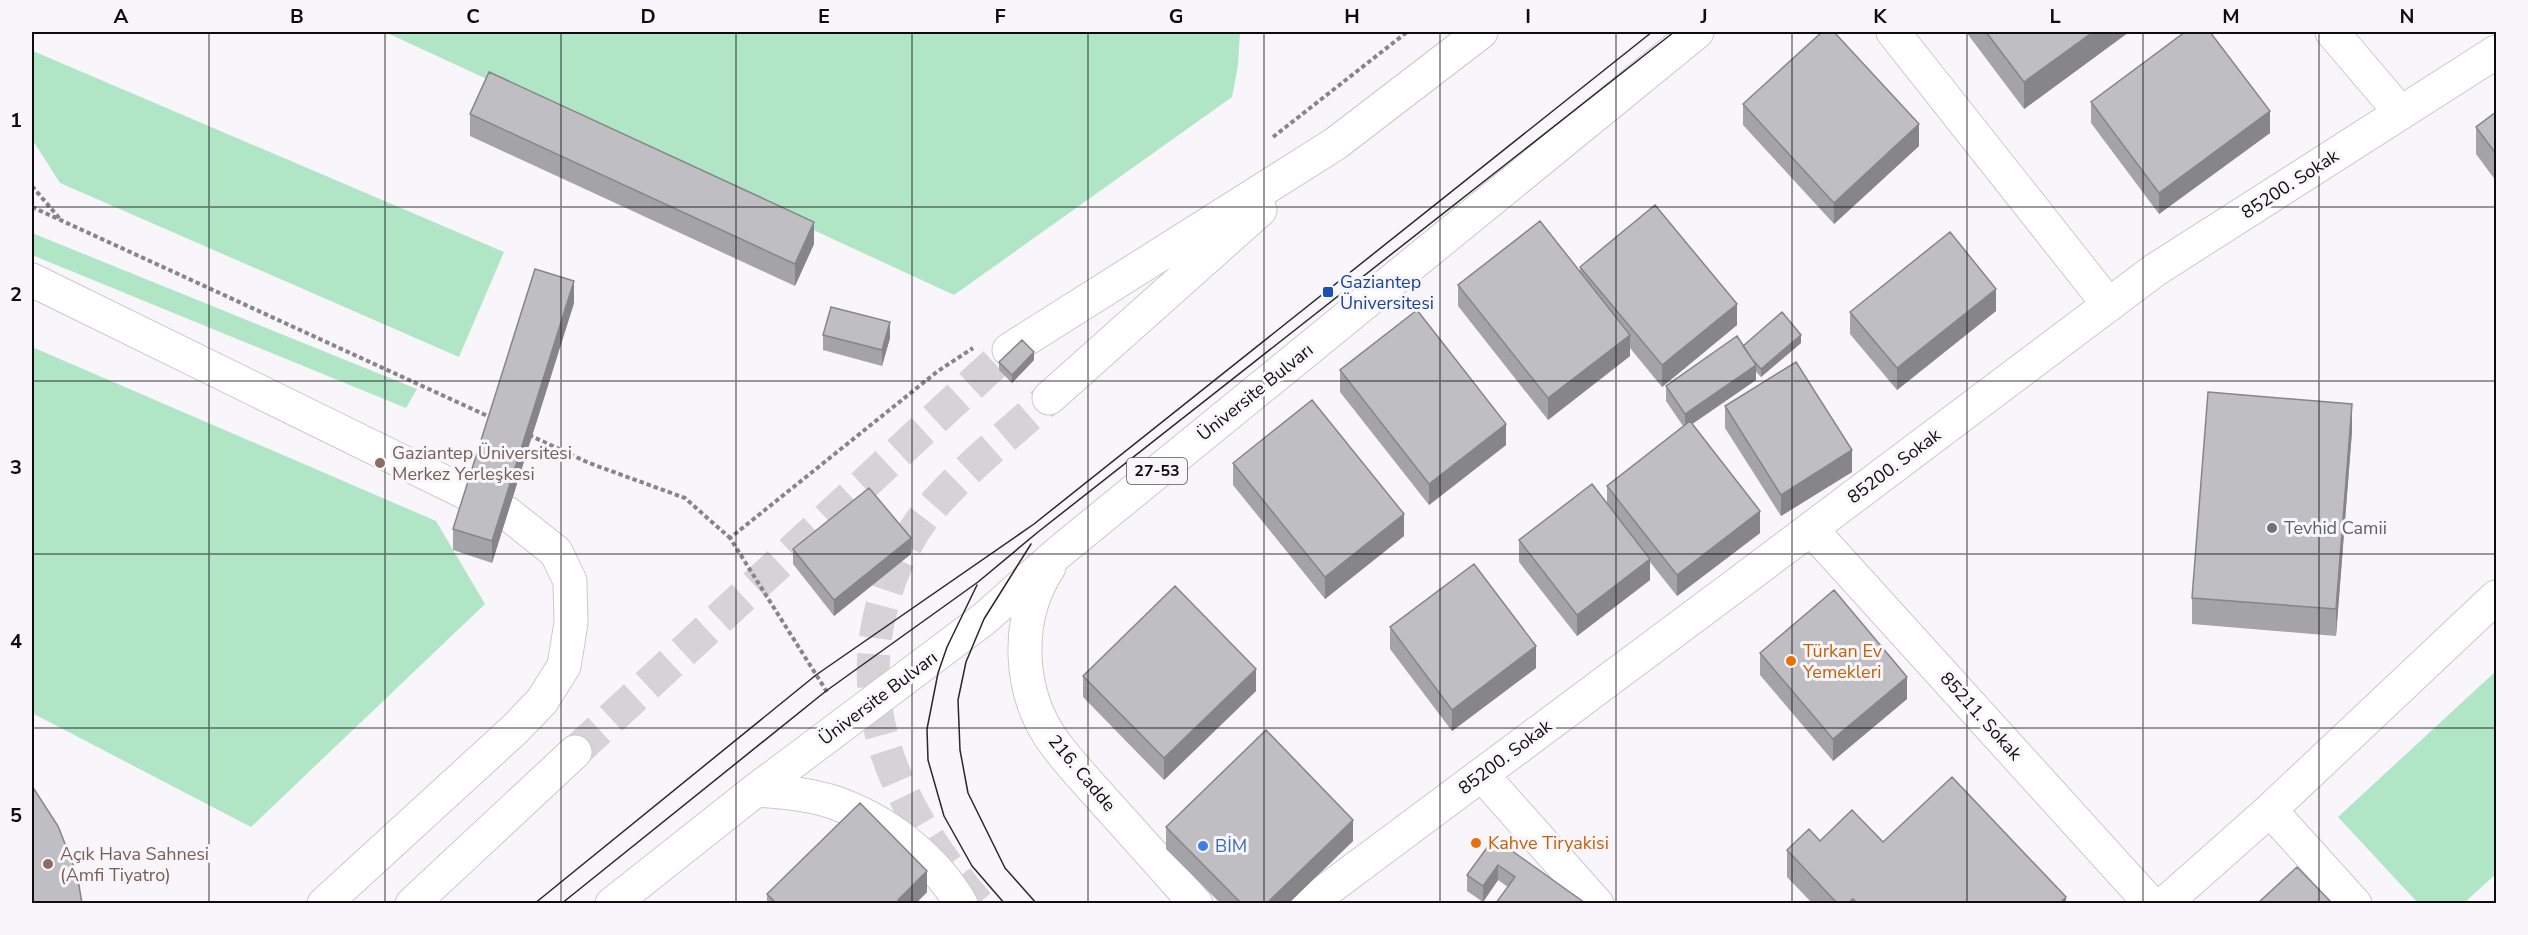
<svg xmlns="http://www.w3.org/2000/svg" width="2528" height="935" font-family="'Nunito Sans',sans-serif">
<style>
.green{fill:#b0e5c5}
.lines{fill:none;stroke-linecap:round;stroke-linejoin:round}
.major-tunnel{stroke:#d5d3d7;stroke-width:33;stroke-dasharray:33 16;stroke-linecap:butt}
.minor-casing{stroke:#cac9cd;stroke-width:35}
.major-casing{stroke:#cac9cd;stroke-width:35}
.path{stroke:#868587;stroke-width:4;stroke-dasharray:4.5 3;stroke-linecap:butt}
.minor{stroke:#fff;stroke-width:33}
.major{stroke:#fff;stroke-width:33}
.tram{stroke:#282829;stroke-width:1.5}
.wall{fill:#a4a3a7}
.shaded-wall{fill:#868588}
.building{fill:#bfbec2;stroke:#868588;stroke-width:1.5}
.grid{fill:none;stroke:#0d0d0e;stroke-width:1.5;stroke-opacity:0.55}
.transit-dot{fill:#1a4fb4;stroke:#f8f6fa;stroke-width:2}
.education-dot{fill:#8d6e63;stroke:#f8f6fa;stroke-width:2}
.worship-dot{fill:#6b7280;stroke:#f8f6fa;stroke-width:2}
.food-dot{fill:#e8710a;stroke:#f8f6fa;stroke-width:2}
.shop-dot{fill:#3f7fe0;stroke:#f8f6fa;stroke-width:2}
.labels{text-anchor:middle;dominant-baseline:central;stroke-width:6;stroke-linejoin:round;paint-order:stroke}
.shield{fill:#f8f6fa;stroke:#545355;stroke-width:1.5}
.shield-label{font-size:16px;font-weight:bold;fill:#0d0d0e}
.street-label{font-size:18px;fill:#0d0d0e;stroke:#f8f6fa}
.transit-label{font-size:18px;fill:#164399;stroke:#f8f6fa;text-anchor:start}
.education-label{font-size:18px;fill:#785e54;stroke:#f8f6fa;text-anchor:start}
.worship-label{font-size:18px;fill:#5b616d;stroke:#f8f6fa;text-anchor:start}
.food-label{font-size:18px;fill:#c56008;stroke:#f8f6fa;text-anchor:start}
.shop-label{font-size:18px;fill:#366cbe;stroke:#f8f6fa;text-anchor:start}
.neatline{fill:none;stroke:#0d0d0e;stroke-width:2}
.grid-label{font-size:20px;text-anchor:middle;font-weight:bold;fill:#0d0d0e}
</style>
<rect width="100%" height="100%" fill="#f8f6fa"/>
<path class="green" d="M385 32H1240V33L1238 65 1232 97 954 295Z
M33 51 504 252 459 357 60 183 32 139Z
M32 233 417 389 406 408 32 255Z
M32 347 436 521 485 604 251 827 32 713Z
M2496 671V874L2464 903H2418L2338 817Z"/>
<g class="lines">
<path class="major-tunnel" d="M575 752 1009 350
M978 904C905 819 850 717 883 602 892 570 906 539 927 513 962 471 1008 435 1049 398"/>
<g class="minor-casing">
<path id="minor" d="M1893 32 2109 305
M2332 32 2401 113
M32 280 507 513 556 552 570 581 571 623 564 666 542 701 514 730 324 904
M1811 529 2151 904
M1482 775 1597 904
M2270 810 2355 904
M1308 904 1740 582 2155 270 2496 52
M2164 904 2270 810 2496 597"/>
</g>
<g class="major-casing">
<path id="major" d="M1009 350 1335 144 1481 32
M1049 398 1260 210
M1049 567C1014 620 1018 695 1056 745 1073 768 1094 789 1113 811 1141 842 1168 872 1196 904
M756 790C782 792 808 794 833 802 884 819 934 857 961 904
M412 904 575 752
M612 904 756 790 984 619 1058 553 1697 32"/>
</g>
<path class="path" d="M1273 137 1407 32
M32 186 60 219
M32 207 492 418
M529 435 589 463 685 498 730 538
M827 692 730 538 938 371 973 348"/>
<use href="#minor" class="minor"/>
<use href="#major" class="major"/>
<path class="tram" d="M1031 544 984 619 966 662 958 700 960 750 968 793 1005 868 1037 904
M977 585 947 647 938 673 927 729 928 760 944 816 972 866 1005 904
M534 904 816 675 1034 524 1652 32
M561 904 826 691 978 582 1038 532 1674 32"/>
</g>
<path class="wall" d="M1966 32H2129L2024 109Z
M2496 95V181L2476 154V127L2496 112Z
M2091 102 2270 133 2159 214 2091 123Z
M1743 104 1919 146 1834 224 1743 125Z
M470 114 814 244 795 286 470 136Z
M1580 267 1737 325 1662 387 1630 348V356L1548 420 1458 306V285L1580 272Z
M574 303 492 563 453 550V529Z
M1996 311 1897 390 1850 334V312Z
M823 335 890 338 882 366 823 350Z
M1801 343 1761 377 1756 372V380L1692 424 1760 533 1677 596 1650 562V580L1577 636 1519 562V540L1607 503V486L1683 426 1666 401V386L1743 346Z
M1034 360 1012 383 999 370V362Z
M1340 370 1506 445 1429 505 1340 392Z
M1725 406 1852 472 1781 516 1725 428Z
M2352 431 2336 636 2192 624V598Z
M1233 463 1404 536 1325 599 1233 485Z
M793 549 911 554 834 616 793 564Z
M1390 627 1536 668 1452 731 1390 649Z
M1760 653 1907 699 1833 761 1760 675Z
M1083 676 1256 691 1164 780 1083 697Z
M1166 827 1353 841 1289 903H1220L1166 849Z
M1494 838 1585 903 1508 887 1498 880 1483 902 1467 891V875Z
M1820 841 1883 842 2066 903H1812L1787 877V850Z
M927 892 916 903H767V894Z"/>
<path class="shaded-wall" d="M2093 32H2129L2024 109V82Z
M2270 111V133L2159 214V193Z
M1919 124V146L1834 224V203Z
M814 222V244L795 286V264Z
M574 281V303L492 563V541Z
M1996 289V311L1897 390V368Z
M1737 304V325L1662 387V365Z
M890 322V338L882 366V350Z
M1630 335V356L1548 420V398Z
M1801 335V343L1761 377V369Z
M1034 352V360L1012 383V375Z
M1756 365V380L1685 429V414Z
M2352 404V431L2336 636V609Z
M1506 424V445L1429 505V484Z
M1852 450V472L1781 516V495Z
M1760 511V533L1677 596V575Z
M1404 514V536L1325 599V577Z
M911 538V554L834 616V600Z
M1650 559V580L1577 636V615Z
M1536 646V668L1452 731V710Z
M1256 669V691L1164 780V758Z
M1907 677V699L1833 761V739Z
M1353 820V841L1289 903H1267Z
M1498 865V880L1483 902V886Z
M927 871V892L916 903H898V900Z
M2066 897V903H2060Z"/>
<path class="building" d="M1822 32H1834L1919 124 1834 203 1743 104Z
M1986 32H2093L2024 82Z
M2185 32H2210L2270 111 2159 193 2091 102Z
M489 72 814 222 795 264 470 114Z
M2496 112V154L2476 127Z
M1655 205 1737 304 1662 365 1580 267Z
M1540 221 1630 335 1548 398 1458 285Z
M1950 232 1996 289 1897 368 1850 312Z
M535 269 574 281 492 541 453 529Z
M831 307 890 322 882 350 823 335Z
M1417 310 1506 424 1429 484 1340 370Z
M1782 312 1801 335 1761 369 1752 359 1743 346Z
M1737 336 1756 365 1685 414 1666 386Z
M1022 340 1034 352 1012 375 999 362Z
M1796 362 1852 450 1781 495 1725 406Z
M2208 392 2352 404 2336 609 2192 598Z
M1312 400 1404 514 1325 577 1233 463Z
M1690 421 1760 511 1677 575 1607 486Z
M1592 484 1650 559 1577 615 1519 540Z
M869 488 911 538 834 600 793 549Z
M1474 564 1536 646 1452 710 1390 627Z
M1175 586 1256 669 1164 758 1083 676Z
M1834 590 1907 677 1833 739 1760 653Z
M1266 730 1353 820 1267 903H1241L1166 827Z
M1952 777 2066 897 2060 903H1857L1853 899 1848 903H1837L1787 850 1809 829 1820 841 1852 810 1883 842Z
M32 786 58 826 77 874 82 903H32Z
M860 803 927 871 898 900 901 903H776L767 894Z
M1494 838 1585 903H1496L1515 877 1498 865 1483 886 1467 875Z
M2297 867 2332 903H2258Z"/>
<path class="grid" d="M209 32V904M385 32V904M561 32V904M736 32V904M912 32V904M1088 32V904M1264 32V904M1440 32V904M1616 32V904M1792 32V904M1967 32V904M2143 32V904M2319 32V904M32 207H2496M32 381H2496M32 554H2496M32 728H2496"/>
<rect class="transit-dot" x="1322" y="286" width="12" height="12" rx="3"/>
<g class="education-dot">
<circle cx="380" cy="463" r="6"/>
<circle cx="48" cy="864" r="6"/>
</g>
<circle class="worship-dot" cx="2272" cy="528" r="6"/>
<g class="food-dot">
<circle cx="1791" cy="661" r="6"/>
<circle cx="1476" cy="843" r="6"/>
</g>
<circle class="shop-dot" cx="1203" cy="846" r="6"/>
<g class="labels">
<rect class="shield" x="1127" y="458" width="60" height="26" rx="4.5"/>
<g class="shield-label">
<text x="1157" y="471">27-53</text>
</g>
<g class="street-label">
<text transform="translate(2290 184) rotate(-33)">85200. Sokak</text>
<text transform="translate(1255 392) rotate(-39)">Üniversite Bulvarı</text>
<text transform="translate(1894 466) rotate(-37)">85200. Sokak</text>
<text transform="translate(878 698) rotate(-37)">Üniversite Bulvarı</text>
<text transform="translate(1981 716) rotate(48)">85211. Sokak</text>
<text transform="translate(1505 757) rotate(-37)">85200. Sokak</text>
<text transform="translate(1082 773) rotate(50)">216. Cadde</text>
</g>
<g class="transit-label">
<text x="1340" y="282">Gaziantep<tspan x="1340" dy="21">Üniversitesi</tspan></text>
</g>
<g class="education-label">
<text x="392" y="453">Gaziantep Üniversitesi<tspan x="392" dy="21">Merkez Yerleşkesi</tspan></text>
<text x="60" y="854">Açık Hava Sahnesi<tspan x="60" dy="21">(Amfi Tiyatro)</tspan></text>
</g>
<g class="worship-label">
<text x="2284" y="528">Tevhid Camii</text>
</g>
<g class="food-label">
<text x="1803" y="651">Türkan Ev<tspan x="1803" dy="21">Yemekleri</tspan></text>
<text x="1488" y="843">Kahve Tiryakisi</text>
</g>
<g class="shop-label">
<text x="1215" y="846">BİM</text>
</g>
</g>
<rect width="2528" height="935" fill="none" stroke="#f8f6fa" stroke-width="66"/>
<rect x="33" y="33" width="2462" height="869" class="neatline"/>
<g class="grid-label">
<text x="121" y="23">A</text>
<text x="297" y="23">B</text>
<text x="473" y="23">C</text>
<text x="648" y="23">D</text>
<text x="824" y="23">E</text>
<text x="1000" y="23">F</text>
<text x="1176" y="23">G</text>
<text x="1352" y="23">H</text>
<text x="1528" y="23">I</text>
<text x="1704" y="23">J</text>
<text x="1880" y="23">K</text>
<text x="2055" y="23">L</text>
<text x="2231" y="23">M</text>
<text x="2407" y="23">N</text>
<text x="16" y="127">1</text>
<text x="16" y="301">2</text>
<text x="16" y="474">3</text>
<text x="16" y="648">4</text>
<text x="16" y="822">5</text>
</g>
</svg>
